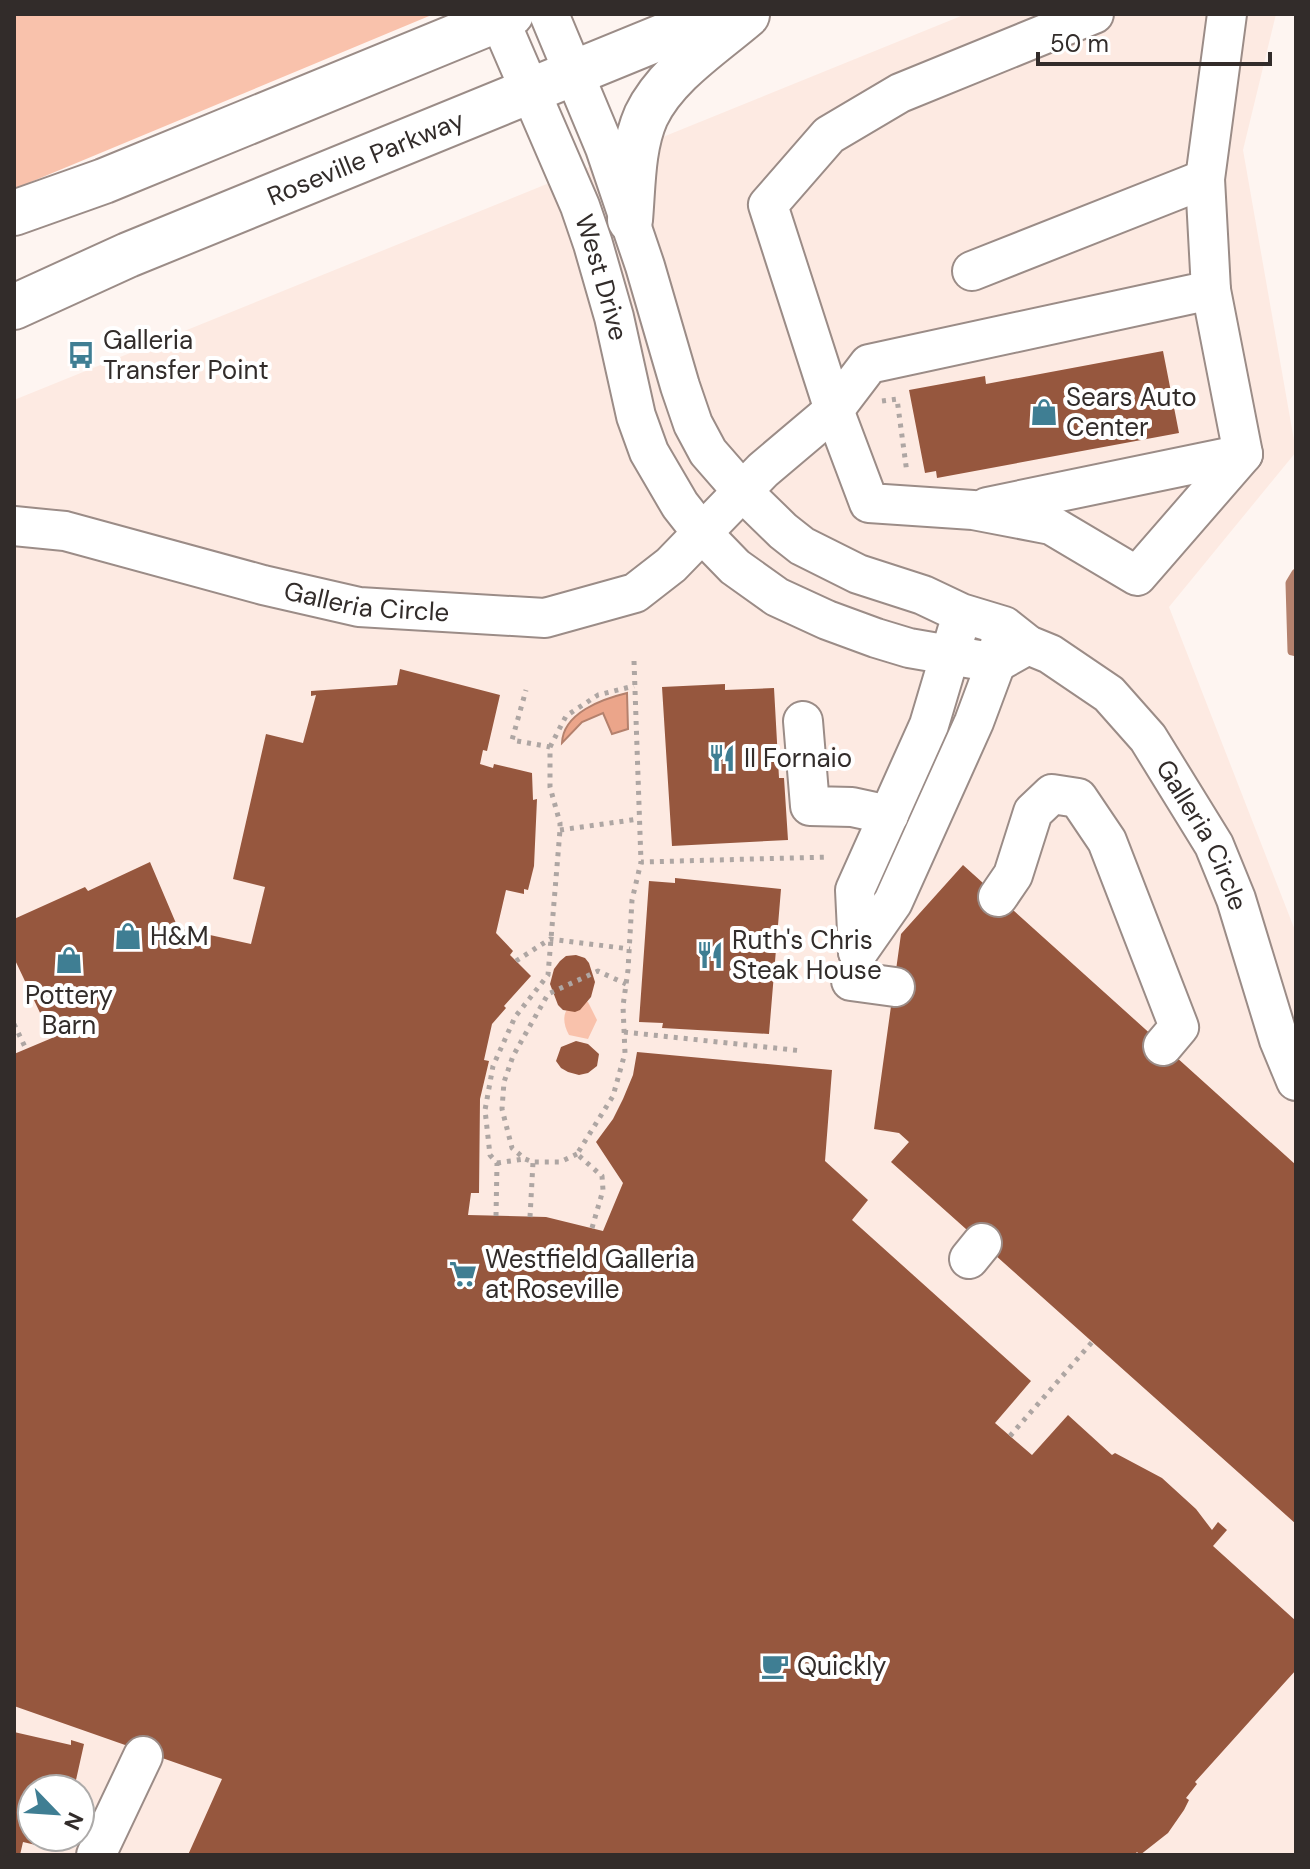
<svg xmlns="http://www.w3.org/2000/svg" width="1310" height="1869" font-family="'DM Sans',sans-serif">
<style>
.built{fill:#fdeae2;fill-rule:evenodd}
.green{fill:#f9c2ac}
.water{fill:#eba58a;stroke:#b4816d;stroke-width:2}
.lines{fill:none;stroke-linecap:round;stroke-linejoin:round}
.stream{stroke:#b4816d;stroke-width:9}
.building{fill:#96573e}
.minor-casing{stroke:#9b8c87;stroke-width:42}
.major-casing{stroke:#9b8c87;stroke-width:48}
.path{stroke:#aea6a3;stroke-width:5;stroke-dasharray:4 6;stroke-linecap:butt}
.minor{stroke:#fff;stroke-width:38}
.major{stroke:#fff;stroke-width:44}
.labels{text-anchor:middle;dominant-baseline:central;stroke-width:8;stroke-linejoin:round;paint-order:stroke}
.street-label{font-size:26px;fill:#322c2a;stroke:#fff}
.poi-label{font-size:26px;fill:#322c2a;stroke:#fff;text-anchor:start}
</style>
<rect width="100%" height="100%" fill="#fef5f1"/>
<path class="built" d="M966 14H1276L1243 150 1296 452 1169 607 1296 933V1855H14V400ZM32 1789H80V1837H32Z"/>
<path class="green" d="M14 14H434L14 189Z
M580 999 588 1002 597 1020 588 1039 569 1035C560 1018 564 1007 580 999Z"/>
<path class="water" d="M627 693 628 729 612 734 603 713 582 722 562 743C563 713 602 699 627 693Z"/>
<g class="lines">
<path class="stream" d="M1296 573 1290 583 1292 651 1296 652"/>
</g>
<path class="building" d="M1163 351 1179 433 937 478 936 471 925 473 909 390 985 376 986 384Z
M400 669 500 695 487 751 483 750 480 764 493 768 494 764 532 773 533 800 537 799 534 866 528 890 524 889V894L506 890 496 933 513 951 510 955 531 976 504 1006 506 1008 492 1024 484 1060 489 1061 480 1099 479 1193H471L468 1215 546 1217 603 1231 623 1183 596 1142 613 1119 623 1099 633 1075 637 1052 832 1070 825 1161 868 1200 852 1220 1031 1381 995 1423 1032 1455 1068 1415 1112 1455 1115 1453 1162 1478 1196 1509 1212 1530 1218 1522 1227 1530 1213 1546 1296 1621V1670L1195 1782 1197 1784 1186 1798 1189 1800 1184 1810 1168 1833 1140 1855 1137 1852 1134 1855H188L222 1779 14 1706V1054L52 1038 14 958V919L85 887 88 891 150 862 178 928 251 944 265 887 233 879 266 734 303 743 316 695 311 696V691L397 685Z
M725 684V690L774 688 779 778H784L788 840 672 846 662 687Z
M963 865 1296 1165V1524L891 1162 909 1142 899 1133 874 1129 901 934Z
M675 878 781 889 769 1034 662 1028 663 1023 639 1022 649 881 675 883Z
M576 955 585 958 589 963 595 982 591 997 580 1010 575 1012 563 1010 558 1005 550 984 554 969 560 961 566 956Z
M576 1041 588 1044 599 1054 597 1066 588 1073 579 1075 568 1072 561 1068 556 1061 561 1047Z
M14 1732 71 1745V1740L84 1744 74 1789H32V1837H59L57 1850 23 1842 20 1855H14Z"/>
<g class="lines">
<g class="minor-casing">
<g id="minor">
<path id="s1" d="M497 14 580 206 593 244 614 317 636 416 649 452 680 505 702 533 735 567 777 597 827 620 876 638 909 648 996 663 1028 645"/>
<path id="s2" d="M549 14 605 148 645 266 680 386 693 424 708 452 742 491 783 531 802 546 858 574 923 595 961 613 1004 626 1028 645 1050 654 1109 694 1148 738 1214 845 1236 899 1279 1040 1296 1081"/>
<path d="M1094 14 900 93 829 135 768 205 834 410 869 503 973 510 1051 525 1137 576 1243 454 1211 290"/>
<path d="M972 271 1205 179"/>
<path d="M987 507 1243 454"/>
<path id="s3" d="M14 526 65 531 263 585 359 607 545 618 635 593 671 565 763 470 834 410 869 364 1211 290 1205 179 1227 14"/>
<path d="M803 721 810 806 852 807 889 815"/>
<path d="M998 897 1013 875 1033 812 1052 794 1078 798 1107 841 1179 1027 1163 1046"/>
<path d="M858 952 855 890 929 725 957 631"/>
<path d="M858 952 893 902 974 722 996 663 1001 639"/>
<path d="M851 981 895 987"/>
<path d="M969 1259 982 1243"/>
<path d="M96 1855 143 1756"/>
</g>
</g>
<g class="major-casing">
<g id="major">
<path d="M14 213 104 181 511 14"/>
<path d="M630 220C633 186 632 148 646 116 666 74 712 45 747 15"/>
<path id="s4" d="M14 307 128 255 718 14"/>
</g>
</g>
<path class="path" d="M882 401 897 399 907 473
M634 661 641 862 829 857
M550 747 566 716 598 695 634 686
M560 830 639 819
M516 961 550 939 630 949
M14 1024 26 1049
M624 1032 803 1051
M577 1154 560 1162H533L525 1159 512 1148 502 1109 504 1082 513 1056 548 994 598 971 626 984
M497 1163 524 1159
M496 1216 497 1163 490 1155 485 1110 493 1066 515 1017 548 975 560 830V823L550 787V747L512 740 526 690
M530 1217 533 1162
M592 1228 603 1190 602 1176 577 1154 613 1096 625 1053 623 1006 628 970 632 900 641 862
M1010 1436 1093 1341"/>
<use href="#minor" class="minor"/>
<use href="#major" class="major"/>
</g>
<defs>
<g id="bus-bare" transform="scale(2.16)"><path d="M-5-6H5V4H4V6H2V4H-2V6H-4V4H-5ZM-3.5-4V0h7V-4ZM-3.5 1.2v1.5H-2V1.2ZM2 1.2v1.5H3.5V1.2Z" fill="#3f7e93" stroke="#fff" stroke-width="2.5" paint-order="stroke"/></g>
<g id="shop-bare" transform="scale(2.16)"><path d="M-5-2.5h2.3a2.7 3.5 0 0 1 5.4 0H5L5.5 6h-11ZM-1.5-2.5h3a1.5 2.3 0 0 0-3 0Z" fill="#3f7e93" stroke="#fff" stroke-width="2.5" paint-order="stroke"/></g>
<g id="restaurant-bare" transform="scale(2.16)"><path d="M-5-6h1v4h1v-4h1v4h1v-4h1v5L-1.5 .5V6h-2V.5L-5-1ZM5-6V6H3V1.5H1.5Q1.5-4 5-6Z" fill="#3f7e93" stroke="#fff" stroke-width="2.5" paint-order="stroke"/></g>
<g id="supermarket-bare" transform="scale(2.16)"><path d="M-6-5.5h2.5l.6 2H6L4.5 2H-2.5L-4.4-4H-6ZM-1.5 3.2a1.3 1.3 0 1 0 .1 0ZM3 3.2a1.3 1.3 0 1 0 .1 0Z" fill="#3f7e93" stroke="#fff" stroke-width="2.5" paint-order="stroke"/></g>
<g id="cafe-bare" transform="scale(2.16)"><path d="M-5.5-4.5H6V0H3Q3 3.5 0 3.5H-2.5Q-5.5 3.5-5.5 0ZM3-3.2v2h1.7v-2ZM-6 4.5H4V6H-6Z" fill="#3f7e93" stroke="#fff" stroke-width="2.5" paint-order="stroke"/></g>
</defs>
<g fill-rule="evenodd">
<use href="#bus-bare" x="81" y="355"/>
<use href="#shop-bare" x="1044" y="412"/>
<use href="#restaurant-bare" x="722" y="758"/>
<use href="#shop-bare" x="128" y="936"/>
<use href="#restaurant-bare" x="710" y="955"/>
<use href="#shop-bare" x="69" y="960"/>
<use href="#supermarket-bare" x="463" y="1274"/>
<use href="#cafe-bare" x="775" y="1666"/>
</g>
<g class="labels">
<g class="street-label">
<text stroke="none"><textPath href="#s4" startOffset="382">Roseville Parkway</textPath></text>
<text stroke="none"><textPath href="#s1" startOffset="284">West Drive</textPath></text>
<text stroke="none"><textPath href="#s3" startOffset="362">Galleria Circle</textPath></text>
<text stroke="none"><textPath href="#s2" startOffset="1114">Galleria Circle</textPath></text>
</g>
<g class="poi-label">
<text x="103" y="340">Galleria<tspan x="103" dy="30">Transfer Point</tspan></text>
<text x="1066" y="397">Sears Auto<tspan x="1066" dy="30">Center</tspan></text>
<text x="744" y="758">II Fornaio</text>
<text x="150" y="936">H&amp;M</text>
<text x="732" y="940">Ruth's Chris<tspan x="732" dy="30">Steak House</tspan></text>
<text x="69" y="995" text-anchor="middle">Pottery<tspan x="69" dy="30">Barn</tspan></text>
<text x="485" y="1259">Westfield Galleria<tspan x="485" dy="30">at Roseville</tspan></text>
<text x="797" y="1666">Quickly</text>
</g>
</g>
<rect width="1310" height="1869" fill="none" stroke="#322c2a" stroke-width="32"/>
<g transform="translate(56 1813) rotate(115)"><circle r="38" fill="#ffffff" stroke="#adabaa" stroke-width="2"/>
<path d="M0-6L14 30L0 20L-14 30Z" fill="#3f7e93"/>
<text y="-12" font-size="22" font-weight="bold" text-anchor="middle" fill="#322c2a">N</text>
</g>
<path d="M1038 52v12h232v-12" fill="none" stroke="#322c2a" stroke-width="4"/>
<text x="1050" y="52" font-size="24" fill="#322c2a" stroke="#ffffff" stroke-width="6" paint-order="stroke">50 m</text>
</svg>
